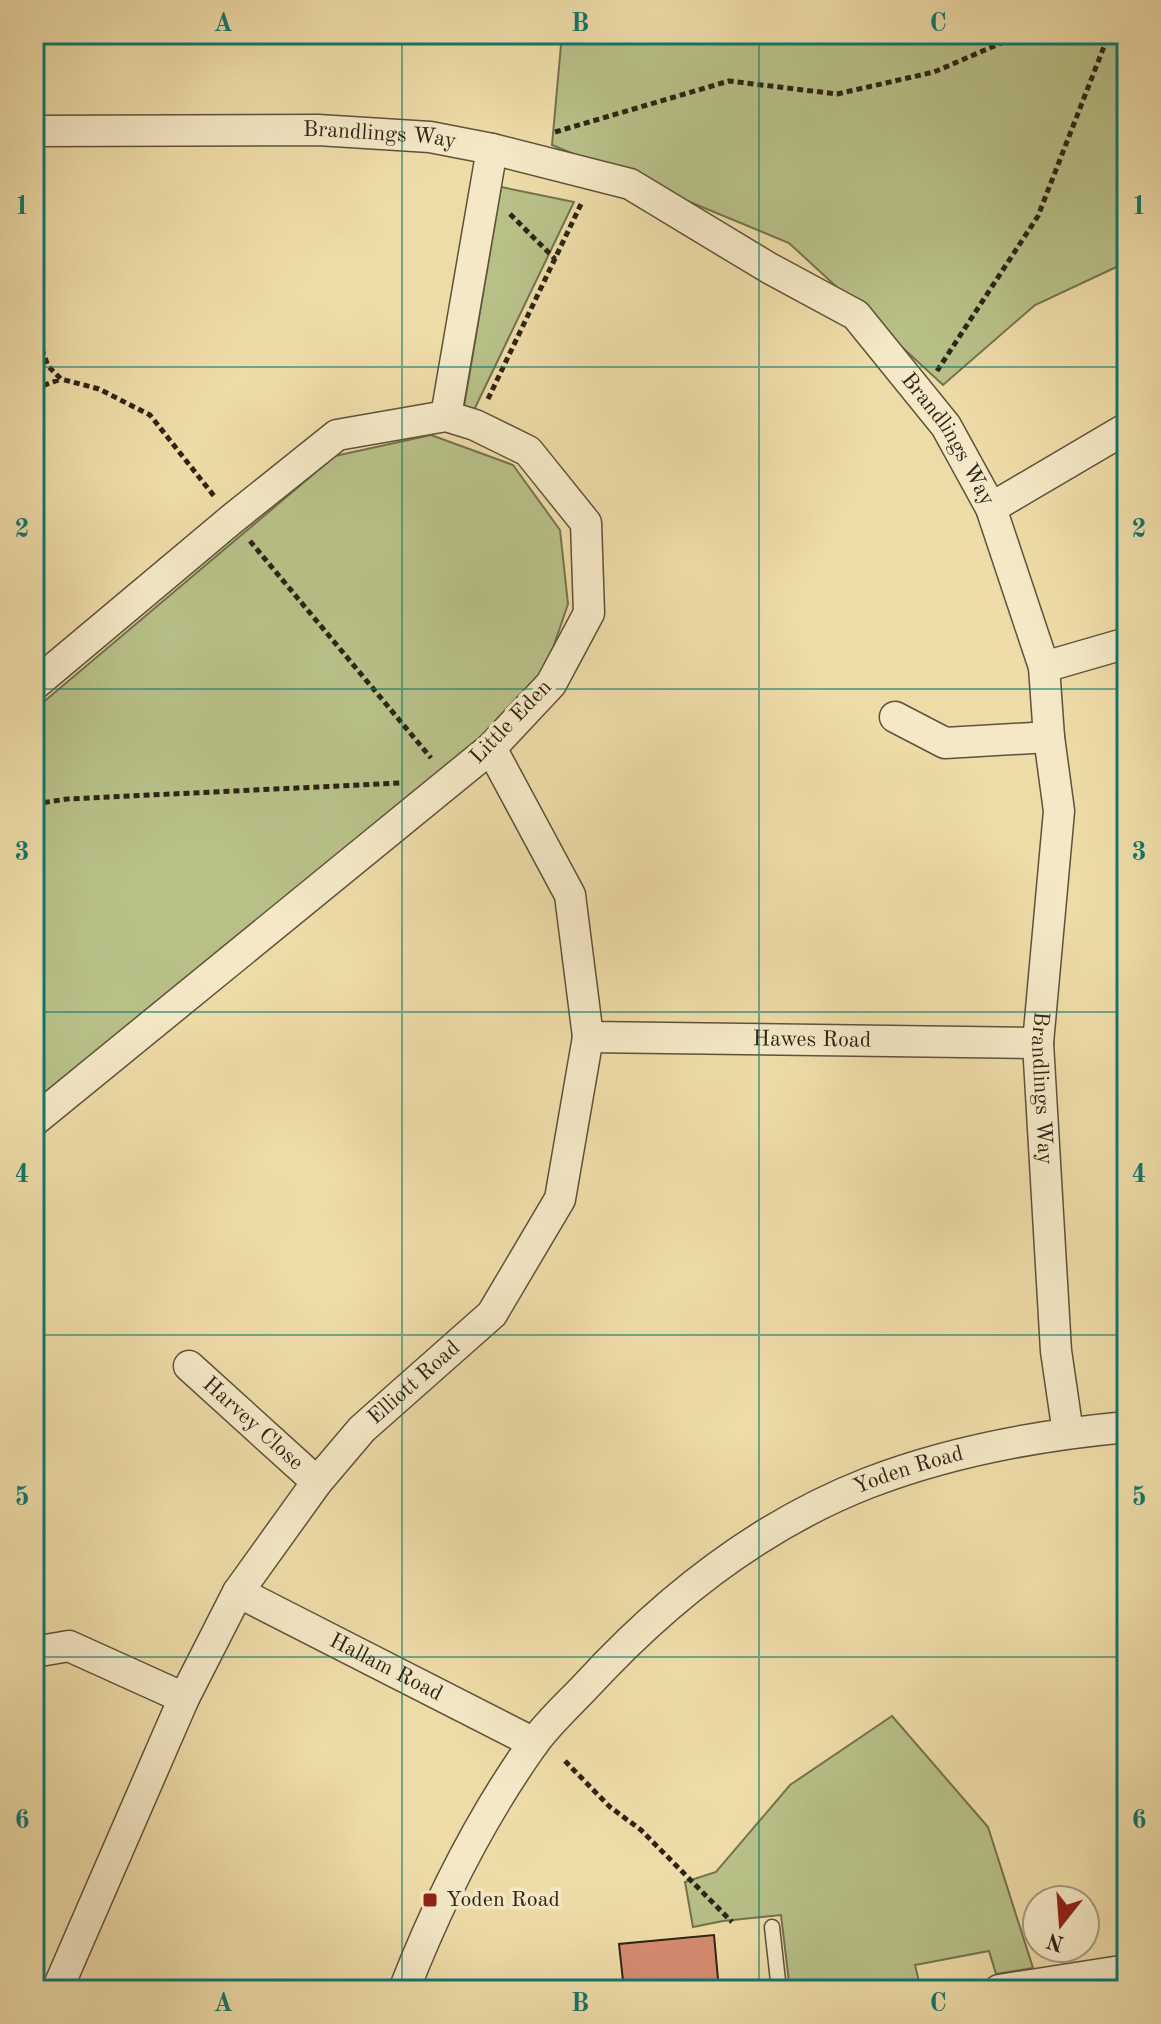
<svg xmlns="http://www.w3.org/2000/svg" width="1161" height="2024" font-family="'Old Standard TT',serif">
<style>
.green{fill:#b8c088;stroke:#73724f;stroke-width:2}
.building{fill:#d68b71;stroke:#2e2416;stroke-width:2}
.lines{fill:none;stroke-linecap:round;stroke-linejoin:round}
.service-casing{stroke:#5e523a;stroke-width:17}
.minor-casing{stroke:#5e523a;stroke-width:33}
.path{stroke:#2e2416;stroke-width:5;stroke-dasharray:6 4;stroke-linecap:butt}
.service{stroke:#f4e8c6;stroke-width:14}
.minor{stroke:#f4e8c6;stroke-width:30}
.grid{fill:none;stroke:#0f766e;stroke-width:2;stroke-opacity:0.55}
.poi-dot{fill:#8f2418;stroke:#f4e8c6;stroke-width:3}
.labels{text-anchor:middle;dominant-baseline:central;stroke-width:7;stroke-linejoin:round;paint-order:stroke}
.street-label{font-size:22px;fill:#2e2416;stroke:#f4e8c6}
.poi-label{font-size:22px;fill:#2e2416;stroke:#f4e8c6;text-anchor:start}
.neatline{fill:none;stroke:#0f766e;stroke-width:3}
.grid-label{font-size:26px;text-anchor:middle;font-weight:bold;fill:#0f766e}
</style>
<rect width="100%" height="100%" fill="#eedca8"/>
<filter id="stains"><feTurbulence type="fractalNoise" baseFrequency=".0025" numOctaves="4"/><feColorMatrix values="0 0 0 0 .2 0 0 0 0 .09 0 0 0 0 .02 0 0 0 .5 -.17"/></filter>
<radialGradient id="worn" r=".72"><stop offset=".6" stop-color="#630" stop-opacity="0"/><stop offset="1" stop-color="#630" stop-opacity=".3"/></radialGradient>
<path class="green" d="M562 34H1127V262L1035 305 943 385 789 243 552 145Z
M501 187 574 202 474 410 464 407Z
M431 435 513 465 560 530 568 604 542 680 473 750 34 1107V710L335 456Z
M892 1716 988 1827 1033 1968 996 1974 989 1951 915 1965 921 1990H790L781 1915 723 1921 693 1927 685 1882 716 1872 790 1785Z"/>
<path class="building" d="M714 1935 719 1990H624L619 1944Z"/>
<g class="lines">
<g class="service-casing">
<path id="service" d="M772 1927 779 1990"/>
</g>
<g class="minor-casing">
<g id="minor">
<path id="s1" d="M34 131 318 130 430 137 492 149 630 184 769 268 856 315 946 426 991 508 1044 667 1049 737 1059 811 1038 1043 1056 1351 1068 1433"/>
<path d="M446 416 492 149"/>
<path d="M991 508 1127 428"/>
<path d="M1044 667 1127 643"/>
<path d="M34 685 232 519 337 435 446 416 475 425 528 451 586 523 589 613 551 684 491 748 34 1121"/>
<path d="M895 717 945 743 1049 737"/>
<path id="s2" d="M588 1037 1038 1043"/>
<path id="s3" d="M189 1366 317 1482"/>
<path id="s4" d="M238 1592 534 1743"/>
<path d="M34 1652 69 1646 184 1698"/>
<path id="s5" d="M57 1990 184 1698 238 1592 317 1482 362 1429 492 1314 560 1199 588 1037 570 895 491 748"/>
<path id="s6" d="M404 1990C437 1905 480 1819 533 1744 548 1723 568 1705 586 1686 665 1600 758 1526 868 1483 951 1451 1039 1435 1127 1427"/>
<path d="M999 1990 1127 1970"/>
</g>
</g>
<path class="path" d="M555 132 729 81 837 94 934 72 1022 34
M510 214 555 259
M34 342 43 352 48 366 61 379 99 389 150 415 214 496
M34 371 43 352
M937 371 1038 216 1105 44 1112 34
M34 389 61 379
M488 399 582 202
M250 541 431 758
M34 804 67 799 401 783
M565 1761 610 1807 641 1830 732 1922"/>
<use href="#service" class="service"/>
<use href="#minor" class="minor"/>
</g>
<path class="grid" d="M402 34V1990M759 34V1990M34 367H1127M34 689H1127M34 1012H1127M34 1335H1127M34 1657H1127"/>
<rect class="poi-dot" x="422" y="1892" width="16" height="16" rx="4"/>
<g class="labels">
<g class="street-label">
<text stroke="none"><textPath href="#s1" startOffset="346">Brandlings Way</textPath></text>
<text stroke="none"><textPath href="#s1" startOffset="1018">Brandlings Way</textPath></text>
<text transform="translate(511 722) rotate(-46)">Little Eden</text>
<text stroke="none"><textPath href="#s2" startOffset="224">Hawes Road</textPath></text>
<text stroke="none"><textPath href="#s1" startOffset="1690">Brandlings Way</textPath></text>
<text stroke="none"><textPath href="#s5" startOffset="712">Elliott Road</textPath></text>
<text stroke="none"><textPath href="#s3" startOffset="86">Harvey Close</textPath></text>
<text stroke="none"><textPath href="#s6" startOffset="750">Yoden Road</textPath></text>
<text stroke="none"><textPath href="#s4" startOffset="166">Hallam Road</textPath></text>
</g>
<g class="poi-label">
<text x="446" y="1900">Yoden Road</text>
</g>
</g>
<rect width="1161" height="2024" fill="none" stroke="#eedca8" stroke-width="88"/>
<g transform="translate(1061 1924) rotate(197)"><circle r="38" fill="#f4e8c6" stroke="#a59a80" stroke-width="2"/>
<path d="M0-6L14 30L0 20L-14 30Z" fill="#8f2418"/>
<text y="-12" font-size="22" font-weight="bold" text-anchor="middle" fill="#2e2416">N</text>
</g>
<rect x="44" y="44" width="1073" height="1936" class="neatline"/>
<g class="grid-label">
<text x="223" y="31">A</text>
<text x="580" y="31">B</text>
<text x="938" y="31">C</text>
<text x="22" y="214">1</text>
<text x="1139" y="214">1</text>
<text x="22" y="537">2</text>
<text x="1139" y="537">2</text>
<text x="22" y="860">3</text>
<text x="1139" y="860">3</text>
<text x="22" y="1182">4</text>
<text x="1139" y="1182">4</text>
<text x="22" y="1505">5</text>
<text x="1139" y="1505">5</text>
<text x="22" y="1828">6</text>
<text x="1139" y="1828">6</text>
<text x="223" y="2011">A</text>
<text x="580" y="2011">B</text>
<text x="938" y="2011">C</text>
</g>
<rect width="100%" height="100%" filter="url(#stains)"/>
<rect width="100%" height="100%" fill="url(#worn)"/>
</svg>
